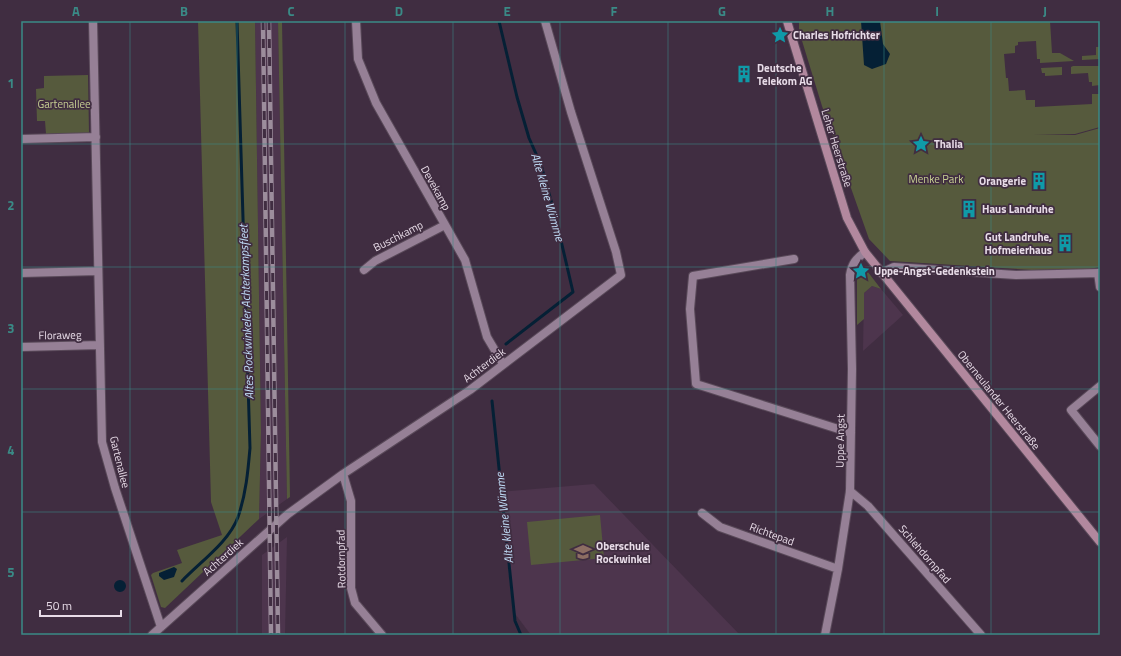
<svg xmlns="http://www.w3.org/2000/svg" width="1121" height="656" viewBox="0 0 1121 656" font-family="'Titillium Web',sans-serif">
  <style>
    .built { fill: #4d354d }
    .green { fill: #565a3d }
    .water { fill: #052035 }
    .lines { fill: none; stroke-linecap: round; stroke-linejoin: round }
    .stream { stroke: #052035; stroke-width: 3 }
    .street-casing { stroke: #594959; stroke-width: 10 }
    .secondary-casing { stroke: #594959; stroke-width: 10 }
    .street { stroke: #968096; stroke-width: 8 }
    .secondary { stroke: #b2889e; stroke-width: 8 }
    .rail-casing { stroke: #9c8d9c; stroke-width: 4.5 }
    .rail { stroke: #402d41; stroke-width: 3; stroke-dasharray: 9; stroke-linecap: butt }
    .grid { fill: none; stroke: #3a8a86; stroke-width: 1; stroke-opacity: 0.55 }
    .labels { text-anchor: middle; dominant-baseline: central; stroke-width: 3.5; stroke-linejoin: round; paint-order: stroke }
    .poi-label { font-size: 11px; font-weight: bold; fill: #e8dce8; stroke: #402d41; text-anchor: start }
    .park-label { font-size: 11px; fill: #c7d092; stroke: #402d41 }
    .street-label { font-size: 11px; fill: #e8dce8; stroke: #402d41 }
    .water-label { font-size: 12px; font-style: italic; fill: #c0ddf8; stroke: #402d41 }
    .neatline { fill: none; stroke: #3a8a86; stroke-width: 1.5 }
    .grid-label { font-size: 13px; text-anchor: middle; font-weight: bold; fill: #3a8a86 }
  </style>
  <rect width="100%" height="100%" fill="#402d41"/>
  <path class="built" d="M255,21H278L287,499L259,519L261,432Z
    M872,286L881,289L903,315L863,351L864,293Z
    M594,484L740,635H531L513,611L499,492Z
    M287,537L285,635H262V555Z"/>
  <path class="green" d="M198,21H255L261,432L259,519L165,608L161,607L151,575L153,573L182,563L177,550L222,535L211,502Z
    M278,21H282L290,497L287,499Z
    M799,21H1050L1052,53H1060L1074,61L1040,63V59H1037L1036,41L1018,42V45L1015,46V53L1004,54L1006,78H1008L1009,91L1025,90L1026,100H1035V107L1092,104V94H1100V127L1075,134L1034,135H1075L1100,128V267L1089,269L1032,270L890,261L869,239L822,106L799,31Z
    M1096,47H1100V59L1082,60V56L1096,55Z
    M1073,66H1100V85L1092,86V82H1089L1088,73L1071,74V67Z
    M1062,67V75L1045,76V73H1042L1041,68Z
    M88,75L89,133L46,134L45,121H37L36,89L44,88V76Z
    M860,266L864,267L881,289L872,286L864,293V319L857,325V267Z
    M600,515L604,558L531,565L527,522Z"/>
  <path class="water" d="M861,21H880L883,44L890,54L886,64L872,69L864,65Z
    M174,567L177,569L174,577L164,580L159,576V573Z
    M114 586a6 6 0 1 1 12 0a6 6 0 1 1-12 0Z"/>
  <g class="lines">
    <path class="stream" d="M499,21L517,97L529,138L541,165L555,215L573,292L506,344
      M492,401L515,621L521,635
      M182,581C200,562 229,542 238,517C246,494 248,471 250,448L237,21"/>
    <g class="street-casing">
      <path id="street" d="M93,21L102,442L115,488L161,627
        M356,21L358,59L376,103L465,260L487,337L503,364
        M21,139L96,137
        M794,259L693,276L690,309L696,384L851,433
        M364,270L375,261L445,225
        M21,273L98,271
        M881,273L894,267L1016,275L1100,273
        M1098,273L1100,287
        M21,347L100,345
        M1100,386L1071,410L1100,446
        M343,474L351,501V588L355,603L382,635
        M850,491L868,506L981,635
        M702,513L720,527L838,569
        M152,635L288,514L343,474L470,390L621,275L616,252L571,112L545,21
        M825,635L838,569L850,491L852,369L850,275C852,263 856,259 865,252"/>
    </g>
    <g class="secondary-casing">
      <path id="secondary" d="M787,21L847,218L865,252L1100,542"/>
    </g>
    <use href="#street" class="street"/>
    <use href="#secondary" class="secondary"/>
    <g class="rail-casing">
      <path id="rail" d="M263,21L271,635
        M269,21L278,635"/>
    </g>
    <use href="#rail" class="rail"/>
  </g>
  <path class="grid" d="M130,21V635M237,21V635M345,21V635M453,21V635M560,21V635M668,21V635M776,21V635M884,21V635M991,21V635M21,144H1100M21,267H1100M21,389H1100M21,512H1100"/>
  <defs>
    <g id="sight-bare" transform="scale(1.38)"><path d="M0-6L1.8-2.2L6-1.7L2.9 1.2L3.7 5.4L0 3.3L-3.7 5.4L-2.9 1.2L-6-1.7L-1.8-2.2Z" fill="#0f9aa8" stroke="#402d41" stroke-width="2.5" paint-order="stroke"/></g>
    <g id="building-bare" transform="scale(1.38)"><path d="M-4-6H4V6H1V3H-1V6H-4ZM-2.5-4.3h1.7v1.8h-1.7ZM.8-4.3h1.7v1.8H.8ZM-2.5-1h1.7V.8h-1.7ZM.8-1h1.7V.8H.8Z" fill="#0f9aa8" stroke="#402d41" stroke-width="2.5" paint-order="stroke"/></g>
    <g id="school-bare" transform="scale(1.38)"><path d="M0-5L7-2L0 1L-7-2ZM-4 1L0 2.5L4 1V4Q0 6-4 4Z" fill="#8d6e63" stroke="#402d41" stroke-width="2.5" paint-order="stroke"/></g>
  </defs>
  <g fill-rule="evenodd">
    <use href="#sight-bare" x="780" y="35"/>
    <use href="#building-bare" x="744" y="74"/>
    <use href="#sight-bare" x="921" y="144"/>
    <use href="#building-bare" x="1039" y="181"/>
    <use href="#building-bare" x="969" y="209"/>
    <use href="#building-bare" x="1065" y="243"/>
    <use href="#sight-bare" x="861" y="271"/>
    <use href="#school-bare" x="583" y="552"/>
  </g>
  <g class="labels">
    <g class="poi-label">
      <text x="793" y="35">Charles Hofrichter</text>
      <text x="757" y="68">Deutsche<tspan x="757" dy="13">Telekom AG</tspan></text>
      <text x="934" y="144">Thalia</text>
      <text x="1026" y="181" text-anchor="end">Orangerie</text>
      <text x="982" y="209">Haus Landruhe</text>
      <text x="1052" y="237" text-anchor="end">Gut Landruhe,<tspan x="1052" dy="13">Hofmeierhaus</tspan></text>
      <text x="874" y="271">Uppe-Angst-Gedenkstein</text>
      <text x="596" y="546">Oberschule<tspan x="596" dy="13">Rockwinkel</tspan></text>
    </g>
    <g class="park-label">
      <text x="64" y="104">Gartenallee</text>
      <text x="936" y="179">Menke Park</text>
    </g>
    <g class="street-label">
      <text transform="translate(837 148) rotate(73)">Leher Heerstraße</text>
      <text transform="translate(436 188) rotate(61)">Devekamp</text>
      <text transform="translate(398 236) rotate(-27)">Buschkamp</text>
      <text transform="translate(60 335) rotate(-1)">Floraweg</text>
      <text transform="translate(484 365) rotate(-37)">Achterdiek</text>
      <text transform="translate(999 400) rotate(51)">Oberneulander Heerstraße</text>
      <text transform="translate(840 441) rotate(-89)">Uppe Angst</text>
      <text transform="translate(120 462) rotate(76)">Gartenallee</text>
      <text transform="translate(772 534) rotate(20)">Richtepad</text>
      <text transform="translate(925 554) rotate(49)">Schlehdornpfad</text>
      <text transform="translate(223 557) rotate(-42)">Achterdiek</text>
      <text transform="translate(341 559) rotate(-91)">Rotdornpfad</text>
    </g>
    <g class="water-label">
      <text transform="translate(548 197) rotate(74)">Alte kleine Wümme</text>
      <text transform="translate(246 312) rotate(-92)">Altes Rockwinkeler Achterkampsfleet</text>
      <text transform="translate(504 518) rotate(-96)">Alte kleine Wümme</text>
    </g>
  </g>
  <rect width="1121" height="656" fill="none" stroke="#402d41" stroke-width="44"/>
  <path d="M40 610v6h81v-6" fill="none" stroke="#e8dce8" stroke-width="2"/>
  <text x="46" y="610" font-size="12" fill="#e8dce8" stroke="#402d41" stroke-width="3" paint-order="stroke">50 m</text>
  <rect x="22" y="22" width="1077" height="612" class="neatline"/>
  <g class="grid-label">
    <text x="76" y="16">A</text>
    <text x="184" y="16">B</text>
    <text x="291" y="16">C</text>
    <text x="399" y="16">D</text>
    <text x="507" y="16">E</text>
    <text x="614" y="16">F</text>
    <text x="722" y="16">G</text>
    <text x="830" y="16">H</text>
    <text x="937" y="16">I</text>
    <text x="1045" y="16">J</text>
    <text x="11" y="88">1</text>
    <text x="11" y="210">2</text>
    <text x="11" y="333">3</text>
    <text x="11" y="455">4</text>
    <text x="11" y="577">5</text>
  </g>
</svg>
